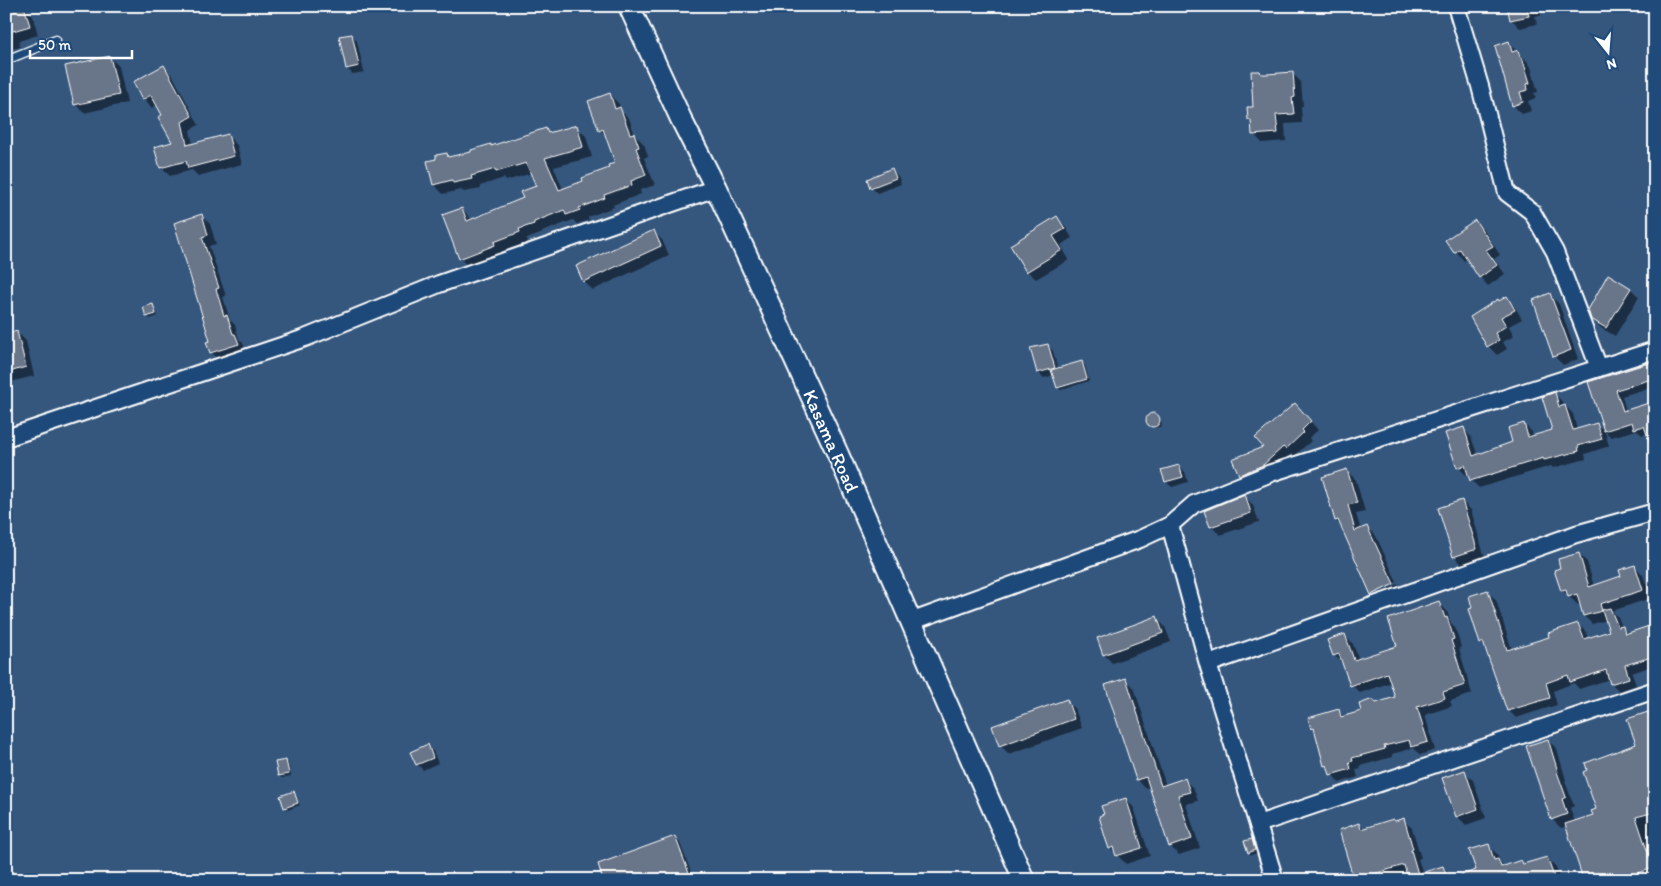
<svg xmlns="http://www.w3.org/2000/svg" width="1661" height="886" viewBox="0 0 1661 886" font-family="Itim,sans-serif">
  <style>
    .shadow { fill: #0007 }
    .building { fill: #697488; stroke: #fff }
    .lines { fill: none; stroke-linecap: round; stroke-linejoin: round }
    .service-casing { stroke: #fff; stroke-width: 11 }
    .minor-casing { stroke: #fff; stroke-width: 20 }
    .tertiary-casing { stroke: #fff; stroke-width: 24 }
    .service { stroke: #1f4a7a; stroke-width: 8 }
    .minor { stroke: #1f4a7a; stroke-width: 16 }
    .tertiary { stroke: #1f4a7a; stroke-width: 20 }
    .labels { text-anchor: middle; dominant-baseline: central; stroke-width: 4; stroke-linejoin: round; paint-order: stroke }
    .street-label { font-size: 19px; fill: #fff; stroke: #1f4a7a }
  </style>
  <rect width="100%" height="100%" fill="#35577e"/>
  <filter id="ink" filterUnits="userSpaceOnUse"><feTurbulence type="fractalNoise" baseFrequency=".02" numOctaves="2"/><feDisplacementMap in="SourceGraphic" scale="10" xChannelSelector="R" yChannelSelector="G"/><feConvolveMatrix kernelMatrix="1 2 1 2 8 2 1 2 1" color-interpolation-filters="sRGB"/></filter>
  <g filter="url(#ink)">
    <path class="shadow" d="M1508,6H1539L1541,16H1535L1537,24L1520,28L1511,19Z
      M24,7L33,16L38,35L19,41L20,47L6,51V13Z
      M352,35L357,41L364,72L353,74L347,69Z
      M1509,43L1527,61L1531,67L1538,92L1534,93L1536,98L1528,101L1531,111L1522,114L1513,105Z
      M110,58L119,66L127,103L84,113L75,104Z
      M164,67L173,76L199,125L190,130L193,145L228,136L237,145L242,164L198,176L192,170L170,176L161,167L174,143L164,116L158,104L152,108L143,99Z
      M1260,72L1263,75L1292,73L1301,82L1303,106H1301L1302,123L1285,124L1286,141L1262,143L1254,134L1253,123L1249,120L1254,108Z
      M609,94L619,104L621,111L629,118L635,135L644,144L648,156L644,158L655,185L640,190L641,194L613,205L614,207L588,217L589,220L577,224L573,220L542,232L543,233L527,239L528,242L503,251L504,254L469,268L460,258L462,209L472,220L524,199L538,187L532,173L506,181L504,178L480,186L481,189L464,192L461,190L443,194L434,184L438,160L447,154L451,158L473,152L490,145L492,147L546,129L550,134L576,127L586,136L592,157L554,167L563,190L611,169L616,164L606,136L600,130Z
      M892,170L898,176L901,184L877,193L872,188L868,179Z
      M202,216L210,224L216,244L209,246L226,296L223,297L230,320L235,325L239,339L243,343L246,352L219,361L211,352L212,342L175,224Z
      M1057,218L1065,226L1072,238L1061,245L1069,260L1036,279L1027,271Z
      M1475,221L1484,230L1500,255L1494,259L1505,274L1488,286L1480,277L1467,259L1464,261L1447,240Z
      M653,231L662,240L669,255L593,290L584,282L577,267Z
      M1609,276L1631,289L1639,297L1615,336L1601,328L1592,318Z
      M1550,295L1559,304L1578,359L1563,365L1554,356Z
      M1507,298L1515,307L1522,319L1509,326L1514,336L1503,342L1507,349L1497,355L1488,346L1499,302Z
      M153,305L158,316L150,319L148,316Z
      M17,332L26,341L34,376L7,383L6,335Z
      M1048,345L1053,351L1058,369L1082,363L1085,365L1089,381L1061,390L1058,388L1054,375L1044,378L1038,372Z
      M1655,362V386L1622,396L1626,411L1655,402V454L1648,433L1642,435L1637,430L1611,437L1605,431L1589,383Z
      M1555,394L1573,414L1577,430L1597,424L1605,432L1609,446L1585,454L1586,459L1553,468L1551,466L1479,488L1471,480L1469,474L1466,475L1458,467L1464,429L1471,437L1478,456L1514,443L1524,424L1532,432L1533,437L1553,431Z
      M1303,413L1318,430L1309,438L1311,441L1294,456L1292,454L1271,473L1248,483L1240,475L1265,448Z
      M1155,415L1161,420L1162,425L1160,427L1154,428L1149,422L1150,416Z
      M1179,466L1185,472L1188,482L1172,487L1166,482Z
      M1347,471L1356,480L1365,512L1356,514L1361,530L1367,527L1376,536L1397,582L1374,592V595L1398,584L1402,593L1381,603L1373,594L1342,527L1336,521Z
      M1244,496L1253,505L1259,522L1220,535L1211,526Z
      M1462,501L1471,510L1485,558L1463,565L1454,556Z
      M1578,554L1587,562L1594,586L1623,577L1635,566L1643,575L1651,598L1612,611L1618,617L1622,627L1629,634L1643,640L1652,666L1632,673L1636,685L1619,691L1611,683L1610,679L1579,689L1574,683L1553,691L1557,705L1516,718L1508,710L1487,648L1481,643L1488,592L1496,600L1512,650L1551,638L1578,624L1586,632L1588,639L1610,632L1607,620L1592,624L1584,616L1581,604L1578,605L1562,590V569Z
      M1655,583V601L1649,585Z
      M1439,603L1447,611L1451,623L1455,627L1461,647L1459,648L1472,694L1450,701L1452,706L1425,715L1435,750L1420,755L1414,748L1392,754V757L1360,766L1361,769L1356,770L1358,777L1339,783L1325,765L1316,732L1312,728L1338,711L1345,717L1397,698L1392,682L1360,693L1352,685L1344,663H1342L1334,655L1345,636L1353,644L1359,660L1399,647Z
      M1157,618L1165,627L1171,642L1112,663L1104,654Z
      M1125,679L1134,688L1166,786L1185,780L1194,789L1198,801L1186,804L1200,848L1179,855L1170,846L1150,787L1145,788L1137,779Z
      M1066,701L1075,709L1082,728L1009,754L1000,745Z
      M1647,713L1655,720V877L1647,880H1585L1567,826L1561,828L1552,819L1548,740L1557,749L1566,780L1565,781L1574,806L1570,808L1575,822L1594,816L1637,745Z
      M428,746L433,751L438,763L423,770L417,764Z
      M286,761L288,763L291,776L282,778L279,776Z
      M1464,772L1473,780L1486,818L1466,825L1457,816Z
      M294,792L300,805L288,810L285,807Z
      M1126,799L1134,808L1150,856L1126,864L1110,848Z
      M1403,820L1412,828L1421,858L1418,859L1423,873L1443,867L1452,876L1453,880H1403L1402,877L1392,880H1355L1340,830L1359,825L1364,829Z
      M675,837L680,843L694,880H605Z
      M1251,840L1257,853L1251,855L1249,852Z
      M1488,845L1497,854L1500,862L1505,867L1521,861L1525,865L1547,858L1556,867L1560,880H1472Z"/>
    <path class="building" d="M24,6L30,26L6,33V11Z
      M1507,6H1527L1529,16L1510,20Z
      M352,34L359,66L346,69L339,36Z
      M1509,41L1512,52L1518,50L1520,57H1522L1530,83L1527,84L1528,90L1520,92L1523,102L1512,106L1495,46Z
      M110,56L119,95L74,105L65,66Z
      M164,65L192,116L182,122L187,145L228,134L234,156L188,168L186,161L160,168L154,147L172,142L158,117L162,115L151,95L142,100L133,82Z
      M1251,71H1260L1261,74H1267L1293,72L1295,97L1292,98L1294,114L1276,115L1278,133L1252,135L1251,120H1248L1247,107H1253Z
      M610,93L615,109L620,107L630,134L634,133L639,147L636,148L646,175L631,181L632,185L604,195L605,198L579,208L580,210L566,215L564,210L534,222V224L519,229L520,232L494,242L495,245L459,259L442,215L462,208L467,221L523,198L520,192L536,186L526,163L496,172L495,169L471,176L472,179L453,183L452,180L433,185L427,161L436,159V155L447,153L448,157L471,152V150L491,144V146L546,128L548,133L577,125L583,147L545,158L559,190L583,181L582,178L609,168L608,165L615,163L603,129L599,131L588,101Z
      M892,168L896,178L870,188L867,179Z
      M202,214L208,235L202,237L219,288L216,289L224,316L227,315L233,334H235L239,344L210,353L206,342L210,341L174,223Z
      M1057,216L1065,229L1053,236L1062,250L1026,272L1010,245Z
      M1475,220L1493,246L1486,250L1497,265L1479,278L1460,249L1454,253L1445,240Z
      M654,230L661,246L583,282L576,266Z
      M1608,274L1631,288L1606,328L1591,319L1588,310Z
      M1550,293L1571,350L1553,357L1533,300Z
      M1507,296L1515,310L1501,317L1506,326L1495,333L1499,340L1487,347L1470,317L1498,299L1499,301Z
      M153,304L156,314L146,317L143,307Z
      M17,331L26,367L6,373V334Z
      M1048,344L1055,368L1037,373L1030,348Z
      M1082,361L1087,379L1057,388L1051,370Z
      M1655,361V378L1616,390L1623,411L1652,402L1655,412V451L1653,452L1644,426L1634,429L1632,422L1604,431L1588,382Z
      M1555,392L1559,407L1565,405L1573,430L1597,423L1602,439L1578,446L1579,451L1544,460L1543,458L1470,481L1465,465L1457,468L1445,433L1464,427L1473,456L1512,442L1508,428L1524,423L1528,437L1552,430L1542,397Z
      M1295,403L1311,421L1302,430L1304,432L1286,449L1283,447L1263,465L1239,475L1232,459L1263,447L1255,438Z
      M1146 420a7 7 0 1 1 14 0a7 7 0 1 1-14 0Z
      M1179,465L1183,477L1165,482L1161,470Z
      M1347,469L1357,503L1348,505L1355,531L1367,526L1394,584L1371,595L1338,520L1335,521L1322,477Z
      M1245,494L1251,513L1210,527L1204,511Z
      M1462,500L1477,549L1453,557L1438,508Z
      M1579,553L1589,587L1621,576L1619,570L1635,565L1643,590L1600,604L1602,611L1583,616L1577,594L1568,597L1566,590L1561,591L1554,570L1560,568L1558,559Z
      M1488,590L1507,650L1549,637L1548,633L1578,623L1584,639L1609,631L1602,610L1610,608L1618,627L1623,626L1625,634L1655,624V656L1625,665L1629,678L1610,684L1606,670L1570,682L1568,675L1546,683L1550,698L1507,711L1483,642L1480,644L1469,609L1472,608L1469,596Z
      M1439,601L1445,618L1447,617L1454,639L1451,640L1465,685L1443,692L1445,698L1417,707L1428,742L1411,747L1409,740L1384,746L1385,749L1352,758L1353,761L1349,762L1351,769L1330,775L1327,765L1324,766L1314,728L1311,729L1308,718L1339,709L1341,717L1361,711L1359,704L1373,699L1376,703L1395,697L1387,673L1350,686L1339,654L1333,656L1327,640L1345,634L1354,660L1397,646L1388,619Z
      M1157,616L1163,633L1103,655L1097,638Z
      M1126,678L1161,786L1185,778L1190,792L1178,795L1192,839L1169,847L1146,777L1136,780L1105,685Z
      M1067,699L1074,719L999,746L992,726Z
      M1648,712L1655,732V812L1636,817L1653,868L1619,880H1587L1586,875L1582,876L1565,824L1593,815L1591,811L1596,809L1583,772L1587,770L1585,763L1636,744L1627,719Z
      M1548,739L1558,772H1557L1566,797L1562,799L1567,814L1551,820L1526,746Z
      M428,744L433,758L416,765L410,752Z
      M286,760L289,774L278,776L275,762Z
      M1465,770L1478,809L1456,817L1442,778Z
      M294,791L298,803L284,808L280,796Z
      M1126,798L1142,848L1116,856L1113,847L1109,849L1105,837L1099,816L1104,814L1101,806Z
      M1404,818L1413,849L1411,850L1418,874L1443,866L1448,880H1408L1404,865L1354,880L1339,830L1359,823L1361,829L1393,819L1395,821Z
      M675,836L690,876L680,880H603L598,864Z
      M1252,839L1255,850L1248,853L1244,841Z
      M1489,844L1494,860L1498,859L1501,867L1521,860L1523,864L1547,857L1555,880H1454L1453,878L1476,870L1469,850Z"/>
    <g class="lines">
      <g class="service-casing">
        <path id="service" d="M6,60L56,40"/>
      </g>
      <g class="minor-casing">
        <path id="minor" d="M1456,6L1480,86L1507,193L1532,212L1555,252L1599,368
          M6,438L305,338L439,284L716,188
          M1170,525L1208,664L1275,880
          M910,622L1140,539L1170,525L1194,504L1271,473L1655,350
          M1208,664L1576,534L1655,512
          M1258,824L1655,690"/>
      </g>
      <g class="tertiary-casing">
        <path id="tertiary" d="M629,6L681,119L716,188L837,452L1024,880"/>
      </g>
      <use href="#service" class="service"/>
      <use href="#minor" class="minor"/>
      <use href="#tertiary" class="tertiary"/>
    </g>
  </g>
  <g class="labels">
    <g class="street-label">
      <text transform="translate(831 441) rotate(66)">Kasama Road</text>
    </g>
  </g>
  <rect width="1661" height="886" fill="none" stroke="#1f4a7a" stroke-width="25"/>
  <rect x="12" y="12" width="1636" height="861" fill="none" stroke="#fff" stroke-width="2" filter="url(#ink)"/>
  <g transform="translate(1608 52) rotate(163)" stroke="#1f4a7a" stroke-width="4" paint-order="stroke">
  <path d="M0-4L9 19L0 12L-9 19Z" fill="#ffffff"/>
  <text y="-8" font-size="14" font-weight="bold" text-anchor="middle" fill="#ffffff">N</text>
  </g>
  <path d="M30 50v8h102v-8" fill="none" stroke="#ffffff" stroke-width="2.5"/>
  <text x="38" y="50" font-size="15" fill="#ffffff" stroke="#1f4a7a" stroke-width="4" paint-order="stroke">50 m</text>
</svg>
